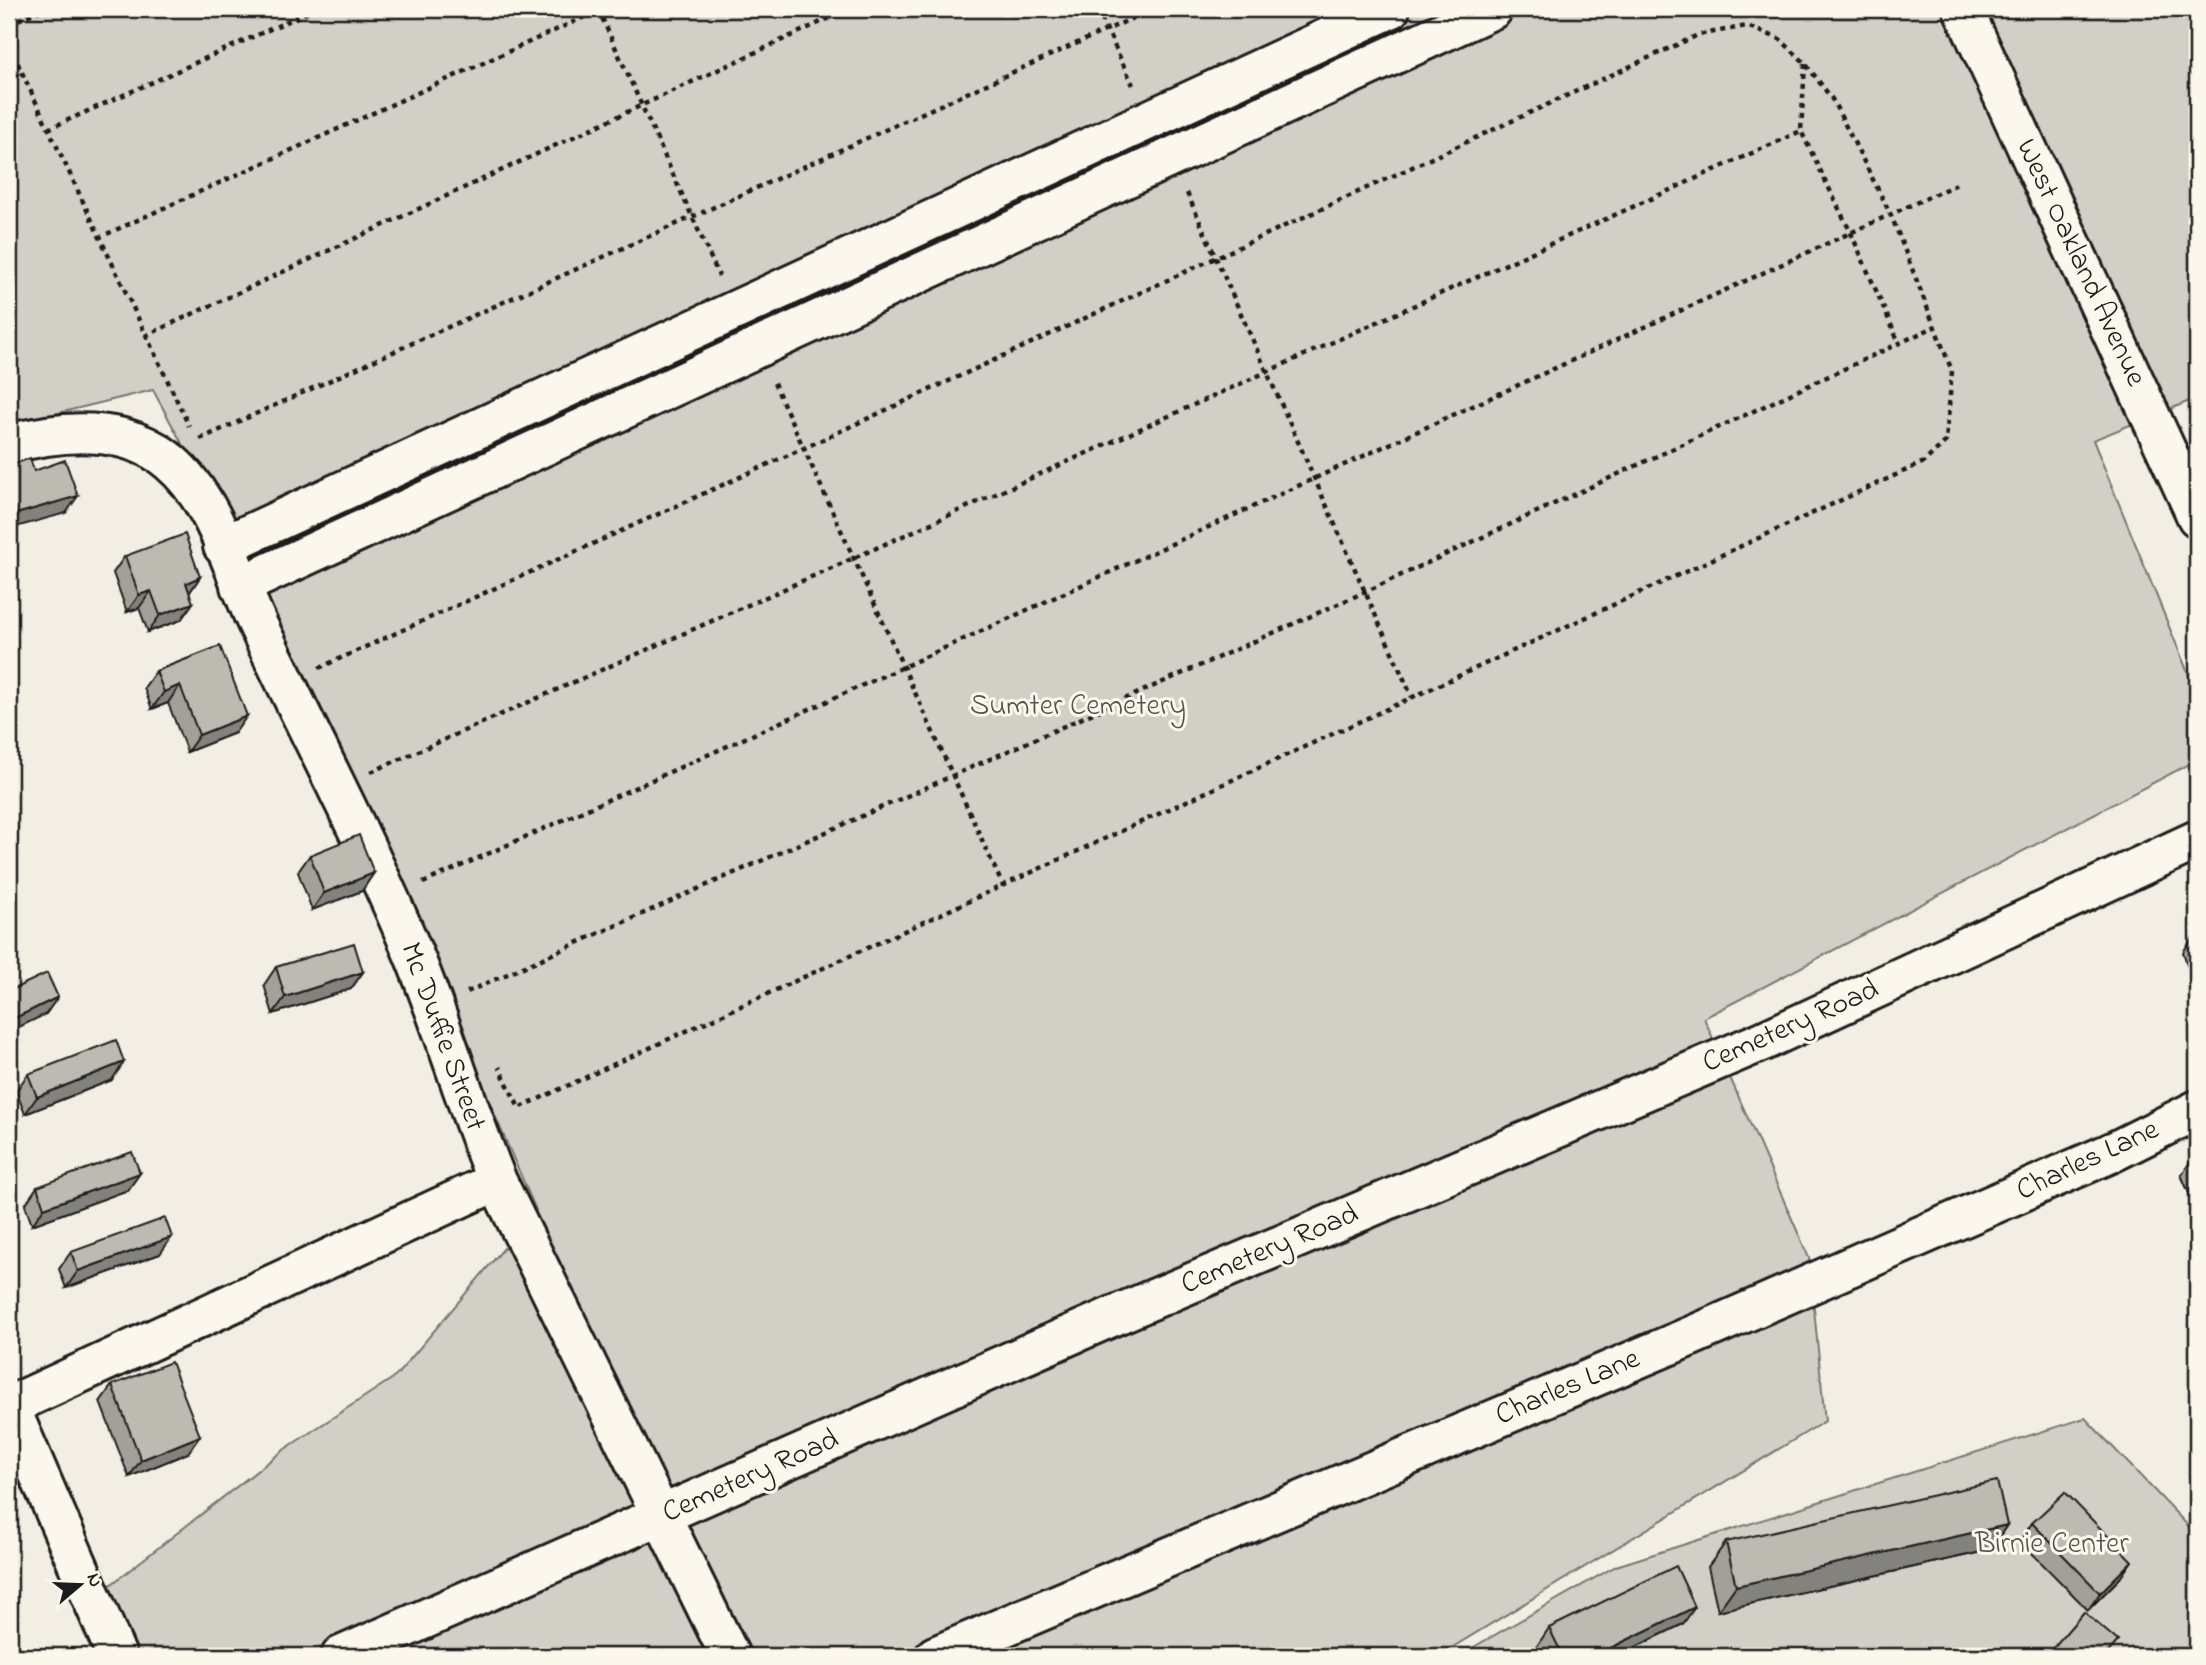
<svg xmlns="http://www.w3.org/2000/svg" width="2206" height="1665" viewBox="0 0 2206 1665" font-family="'Indie Flower',sans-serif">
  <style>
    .green { fill: #d2cfc6; stroke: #777671; stroke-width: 2 }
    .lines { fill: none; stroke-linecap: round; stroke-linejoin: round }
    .minor-casing { stroke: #1c1c1c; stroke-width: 44 }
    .path { stroke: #1c1c1c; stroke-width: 4.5; stroke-dasharray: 5 5; stroke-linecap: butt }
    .minor { stroke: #fbf7ec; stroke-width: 38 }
    .wall { fill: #a3a098; stroke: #1c1c1c; stroke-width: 2 }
    .shaded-wall { fill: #84827c; stroke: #1c1c1c; stroke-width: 2 }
    .building { fill: #bdbab1; stroke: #1c1c1c; stroke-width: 2 }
    .labels { text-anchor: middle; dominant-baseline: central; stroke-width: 6; stroke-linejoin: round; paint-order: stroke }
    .street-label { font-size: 30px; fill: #1c1c1c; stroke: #fbf7ec }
    .park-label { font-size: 30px; fill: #53524f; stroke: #fbf7ec }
  </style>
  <rect width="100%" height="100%" fill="#f2eee4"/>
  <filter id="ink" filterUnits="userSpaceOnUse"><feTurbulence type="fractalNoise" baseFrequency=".0143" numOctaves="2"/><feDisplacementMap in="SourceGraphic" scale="14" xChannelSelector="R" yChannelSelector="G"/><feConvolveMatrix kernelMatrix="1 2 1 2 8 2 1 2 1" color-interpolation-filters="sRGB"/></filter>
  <g filter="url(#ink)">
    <path class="green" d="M9,9H2197V398L2093,440L2197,695V760L1704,1018L1809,1258L1825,1421L1438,1656H134L104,1590L285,1449L396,1376L536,1210L287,637L153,390L9,425Z
      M2085,1418L2197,1535V1656H1458L1616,1566Z"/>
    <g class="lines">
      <g class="minor-casing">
        <path id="minor" d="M1963,9L2197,517
          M9,444C60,430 126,424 170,462C216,501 232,570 257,623C308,732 367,842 413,953C444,1028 466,1106 497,1181L730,1656
          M223,546L1390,9
          M240,586L1493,9
          M9,1405L117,1656
          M9,1406L497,1181
          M341,1656L1111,1317L1763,1041L2197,840
          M935,1656L1696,1334L2113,1152L2197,1110"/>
      </g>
      <path class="path" d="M598,9L719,276
        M1097,9L1133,85
        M9,24L43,9
        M9,45L189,426
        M1805,64L1801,131L1851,233L1899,343
        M48,129L315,9
        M1187,193L1412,697
        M98,238L602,9
        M145,336L849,9
        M774,383L1003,886
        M200,439L1153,9
        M319,668L804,448L1698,35L1747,26L1780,39L1805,63L1832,99L1891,215L1952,371L1946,441L1924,462L519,1108L499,1067
        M371,772L854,558L1801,131
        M423,883L903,667L1957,184
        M467,992L1365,592L1934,327"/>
      <use href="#minor" class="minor"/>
    </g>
    <path class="wall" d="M125,556L200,577L189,593L181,620L148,632L139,608L127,612L113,573Z
      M220,646L235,733L187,752L168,703L152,709L144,688L156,671Z
      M310,855L362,891L312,910L298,872Z
      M2195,935H2197V994L2183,952Z
      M276,967L363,972L351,989L273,1014L264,985Z
      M28,1074L112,1080L25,1114L16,1091Z
      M2197,1156V1211L2181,1175L2193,1158Z
      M140,1173L128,1190L32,1225L25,1205L37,1187Z
      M71,1252L160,1254L66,1288L59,1269Z
      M112,1385L188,1453L129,1477L100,1402Z
      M2032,1523L2120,1578L2088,1610L2020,1541Z
      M2007,1525L1990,1550L1718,1611L1708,1567L1726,1542Z
      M1683,1624L1617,1656H1542L1537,1646L1549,1628Z"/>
    <path class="shaded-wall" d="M78,496L66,513L9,529V516Z
      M200,577L188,595L186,583Z
      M151,591L139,608L127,612L139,595Z
      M193,603L181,620L148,632L160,615Z
      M180,685L168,703L152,709L164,692Z
      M247,716L235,733L187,752L199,735Z
      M374,873L362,891L312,910L324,893Z
      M363,972L351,989L273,1014L285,997Z
      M58,997L46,1014L9,1032V1021Z
      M124,1062L112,1080L25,1114L37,1097Z
      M140,1173L128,1190L32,1225L44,1208Z
      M172,1237L160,1254L66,1288L78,1271Z
      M200,1436L188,1453L129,1477L141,1460Z
      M2007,1525L1990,1550L1718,1611L1736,1586Z
      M2132,1561L2120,1578L2088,1610L2100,1593Z
      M1695,1607L1683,1624L1617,1656H1594Z"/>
    <path class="building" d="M30,458L34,471L65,460L78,496L9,516V466Z
      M185,534L200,577L186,583L193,603L160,615L151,591L139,595L125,556Z
      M220,646L247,716L199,735L180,685L164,692L156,671Z
      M359,835L374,873L324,893L310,855Z
      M354,943L363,972L285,997L276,967Z
      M47,973L58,997L9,1021V991Z
      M116,1040L124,1062L37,1097L28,1074Z
      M132,1152L140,1173L44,1208L37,1187Z
      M2197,1156V1168L2193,1158Z
      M165,1218L172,1237L78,1271L71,1252Z
      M171,1362L200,1436L141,1460L112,1385Z
      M1997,1481L2007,1525L1736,1586L1726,1542Z
      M2065,1492L2132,1561L2100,1593L2032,1523Z
      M1676,1566L1695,1607L1594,1656H1563L1549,1628Z
      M2084,1612L2118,1641L2105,1656H2046Z"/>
  </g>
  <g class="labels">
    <g class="street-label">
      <text transform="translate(2080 263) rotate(65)">West Oakland Avenue</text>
      <text transform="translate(1791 1027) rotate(-24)">Cemetery Road</text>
      <text transform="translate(442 1037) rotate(70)">Mc Duffie Street</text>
      <text transform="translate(2088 1161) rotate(-25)">Charles Lane</text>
      <text transform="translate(1270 1250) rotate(-23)">Cemetery Road</text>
      <text transform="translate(1568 1388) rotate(-23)">Charles Lane</text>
      <text transform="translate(751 1477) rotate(-24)">Cemetery Road</text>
    </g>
    <g class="park-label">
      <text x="1078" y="707">Sumter Cemetery</text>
      <text x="2052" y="1545">Birnie Center</text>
    </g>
  </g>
  <rect width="2206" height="1665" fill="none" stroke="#fbf7ec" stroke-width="35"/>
  <rect x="18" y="18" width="2171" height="1630" fill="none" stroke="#1c1c1c" stroke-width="2.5" filter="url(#ink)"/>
  <g transform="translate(80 1585) rotate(71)" stroke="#fbf7ec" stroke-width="5" paint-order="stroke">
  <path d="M0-5L12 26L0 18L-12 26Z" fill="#1c1c1c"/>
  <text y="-10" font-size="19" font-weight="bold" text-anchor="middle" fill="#1c1c1c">N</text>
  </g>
</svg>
